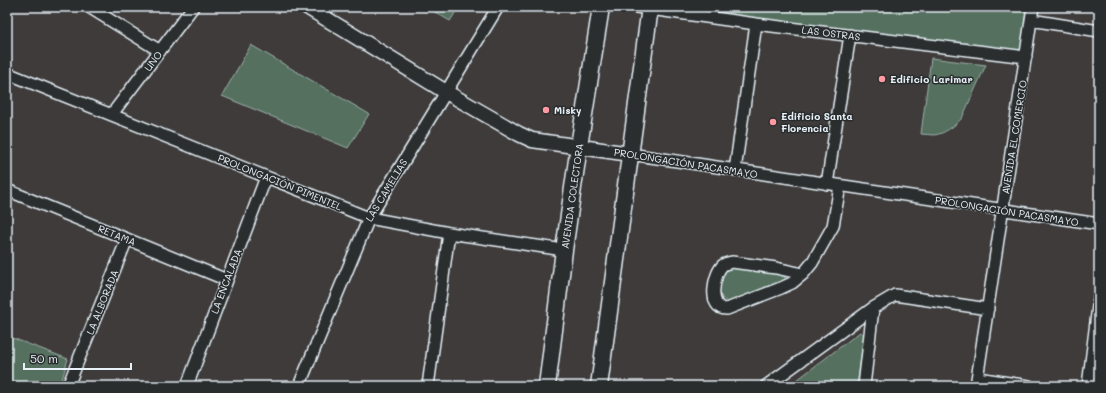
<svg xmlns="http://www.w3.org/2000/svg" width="1106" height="393" viewBox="0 0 1106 393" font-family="Mali,sans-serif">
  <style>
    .green { fill: #55705f; stroke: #9eb0ac }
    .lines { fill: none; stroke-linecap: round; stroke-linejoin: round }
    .minor-casing { stroke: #e8f1f8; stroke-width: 14 }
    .tertiary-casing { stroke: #e8f1f8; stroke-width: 17 }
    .secondary-casing { stroke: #e8f1f8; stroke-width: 19 }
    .minor { stroke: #2a2d2e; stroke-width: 11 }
    .tertiary { stroke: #2a2d2e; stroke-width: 14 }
    .secondary { stroke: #2a2d2e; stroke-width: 16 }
    .poi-dot { fill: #ff9aa2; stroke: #2a2d2e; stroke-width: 1.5 }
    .labels { text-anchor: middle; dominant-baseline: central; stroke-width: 3; stroke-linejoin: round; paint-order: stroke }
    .street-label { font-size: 10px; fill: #e8f1f8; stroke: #2a2d2e }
    .poi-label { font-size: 10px; font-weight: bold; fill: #e8f1f8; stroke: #2a2d2e; text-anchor: start }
  </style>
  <rect width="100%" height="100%" fill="#3e3b3a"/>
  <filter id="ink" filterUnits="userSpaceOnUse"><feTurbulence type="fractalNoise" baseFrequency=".025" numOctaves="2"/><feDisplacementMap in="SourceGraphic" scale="8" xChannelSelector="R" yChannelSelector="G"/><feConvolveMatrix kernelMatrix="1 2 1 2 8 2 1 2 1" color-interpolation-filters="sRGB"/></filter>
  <g filter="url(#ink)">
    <path class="green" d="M426,7H459L450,21Z
      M674,7H1028L1022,52L756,20Z
      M251,45L369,114L348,148L222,96Z
      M931,58L986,65L962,118C955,126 944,134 934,135C930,135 925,134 921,134Z
      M726,266L785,274V282L729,303C712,294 719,279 726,266Z
      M860,332L864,335L857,386H789Z
      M7,336L68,359L60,386H7Z"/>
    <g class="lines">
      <g class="minor-casing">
        <path id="minor" d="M89,7L160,51
          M636,7L756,24L1026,57
          M1031,20L1099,31
          M7,73L369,218L449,233L564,250
          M112,114L193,7
          M630,154L1099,224
          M735,170L756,24
          M827,184L850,35
          M7,190L227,280
          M803,274L776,268L732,262C728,263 726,263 723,265C713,274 707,310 727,309L781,288L792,283L803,274L812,263L833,226L840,186
          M978,378L1029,386
          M68,386L127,239
          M187,386L266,177
          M299,386L369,218L498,7
          M428,386L449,233
          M766,386L873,308L895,295L988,309
          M864,386L873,308
          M976,386L1033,7
          M1088,386L1099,298"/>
      </g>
      <g class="tertiary-casing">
        <path id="tertiary" d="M307,7L446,92L519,134L532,140L630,154"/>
      </g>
      <g class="secondary-casing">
        <path id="secondary" d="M547,386L564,250L579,146L601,7
          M599,386L650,7"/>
      </g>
      <use href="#minor" class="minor"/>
      <use href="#tertiary" class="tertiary"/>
      <use href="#secondary" class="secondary"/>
    </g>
  </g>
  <g class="poi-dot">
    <circle cx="882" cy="79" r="4"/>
    <circle cx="546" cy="110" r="4"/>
    <circle cx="773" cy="122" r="4"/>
  </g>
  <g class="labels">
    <g class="street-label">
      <text transform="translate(831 33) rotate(7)">LAS OSTRAS</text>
      <text transform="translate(153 61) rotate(-53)">UNO</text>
      <text transform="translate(1014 137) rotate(-81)">AVENIDA EL COMERCIO</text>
      <text transform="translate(686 163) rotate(9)">PROLONGACIÓN PACASMAYO</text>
      <text transform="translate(280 182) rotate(22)">PROLONGACIÓN PIMENTEL</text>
      <text transform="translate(386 190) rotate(-59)">LAS CAMELIAS</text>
      <text transform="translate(572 196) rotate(-82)">AVENIDA COLECTORA</text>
      <text transform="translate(1007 211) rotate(9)">PROLONGACIÓN PACASMAYO</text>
      <text transform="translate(117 235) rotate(22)">RETAMA</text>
      <text transform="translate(226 281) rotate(-69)">LA ENCALADA</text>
      <text transform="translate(102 302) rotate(-68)">LA ALBORADA</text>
    </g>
    <g class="poi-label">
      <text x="890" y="79">Edificio Larimar</text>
      <text x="554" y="110">Misky</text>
      <text x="781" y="116">Edificio Santa<tspan x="781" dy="12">Florencia</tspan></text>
    </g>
  </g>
  <rect width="1106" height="393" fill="none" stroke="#2a2d2e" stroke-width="24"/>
  <rect x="12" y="12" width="1082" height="369" fill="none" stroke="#e8f1f8" stroke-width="1.5" filter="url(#ink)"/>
  <path d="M24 363v6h107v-6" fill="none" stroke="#e8f1f8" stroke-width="2"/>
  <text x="30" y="363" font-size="12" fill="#e8f1f8" stroke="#2a2d2e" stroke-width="3" paint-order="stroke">50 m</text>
</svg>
